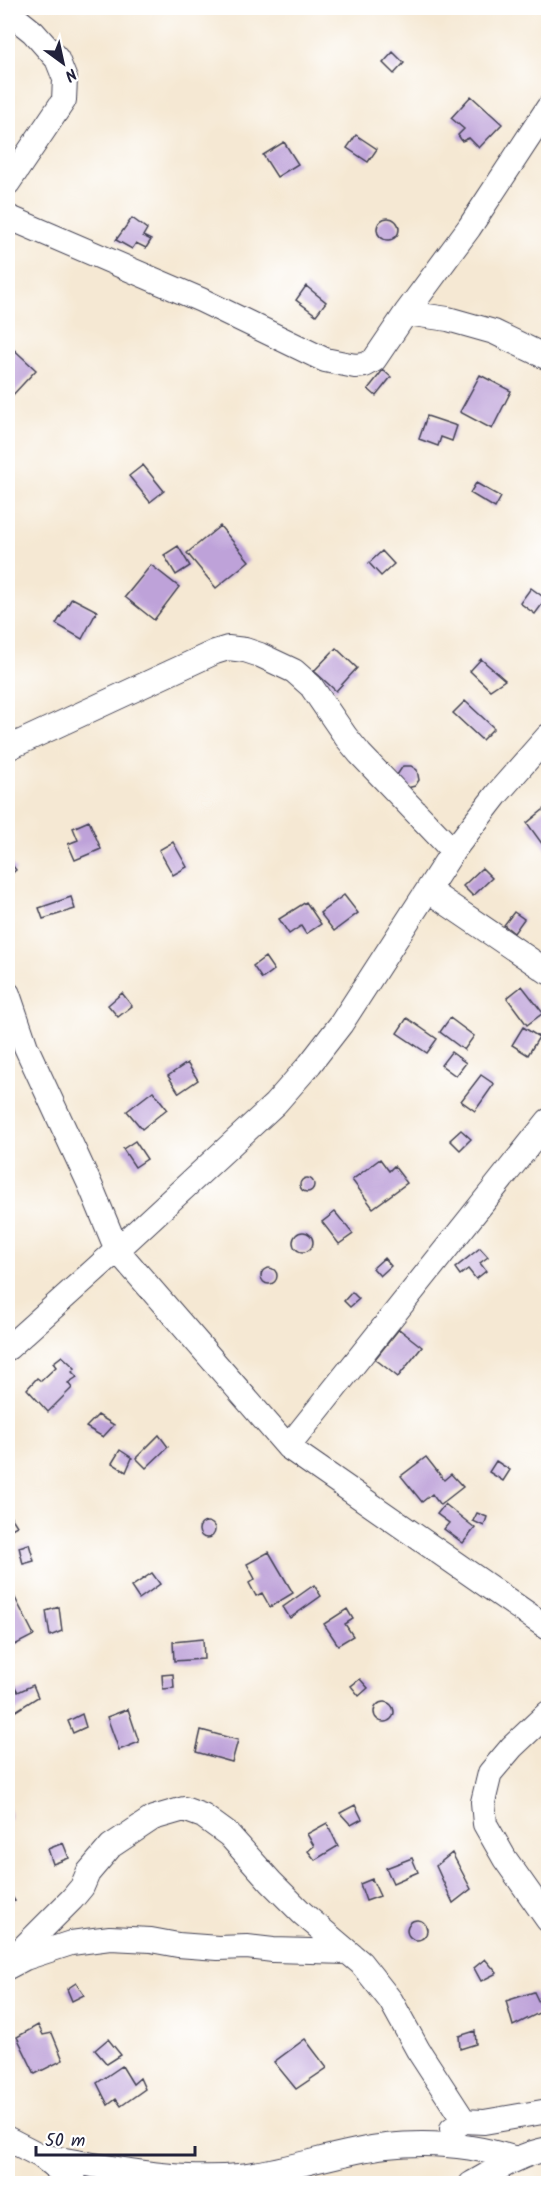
<svg xmlns="http://www.w3.org/2000/svg" width="556" height="2191" viewBox="0 0 556 2191" font-family="Kalam,sans-serif">
  <style>
    .building { fill: #bea2d9 }
    .lines { fill: none; stroke-linecap: round; stroke-linejoin: round }
    .minor-casing { stroke: #424052; stroke-width: 26 }
    .minor { stroke: #fff; stroke-width: 24 }
  </style>
  <rect width="100%" height="100%" fill="#fff"/>
  <filter id="ink" filterUnits="userSpaceOnUse"><feTurbulence type="fractalNoise" baseFrequency=".0167" numOctaves="2"/><feDisplacementMap in="SourceGraphic" scale="12" xChannelSelector="R" yChannelSelector="G"/><feConvolveMatrix kernelMatrix="1 2 1 2 8 2 1 2 1" color-interpolation-filters="sRGB"/></filter>
  <filter id="wash" filterUnits="userSpaceOnUse"><feTurbulence type="fractalNoise" baseFrequency=".008" numOctaves="4" result="noise"/><feDisplacementMap in="SourceGraphic" scale="24" xChannelSelector="R" yChannelSelector="G"/><feGaussianBlur stdDeviation="1.35" result="paint"/><feColorMatrix in="noise" values="0 0 0 0 0 0 0 0 0 0 0 0 0 0 0 0 0 1.4 0 .05"/><feComposite in="paint" operator="in"/></filter>
  <g filter="url(#wash)">
    <rect width="100%" height="100%" fill="#f5e8d3"/>
    <g id="blocks">
      <path class="building" d="M393,52L404,63L394,74L383,63Z
        M471,96L502,124L479,148L469,138L462,141L458,135L464,129L451,118Z
        M356,135L377,149L368,162L347,148Z
        M284,142L298,164L277,177L263,155Z
        M132,218L147,229L143,236L151,240L146,248L136,243L132,249L116,240Z
        M377 229a11 11 0 1 1 22 0a11 11 0 1 1-22 0Z
        M306,286L326,302L316,315L296,300Z
        M8,344L36,370L10,398L8,396Z
        M383,370L391,377L376,396L368,389Z
        M480,375L511,391L492,429L460,412Z
        M427,416L457,426L452,441L441,437L438,446L419,439Z
        M143,465L164,491L150,502L129,476Z
        M476,483L501,497L495,508L470,493Z
        M220,526L249,561L216,588L187,553Z
        M178,546L190,566L176,575L164,555Z
        M382,551L394,564L381,576L369,563Z
        M151,565L179,587L154,620L125,597Z
        M531,588L546,599L535,614L520,603Z
        M72,598L97,611L82,639L56,624Z
        M336,648L357,668L336,691L314,671Z
        M481,659L505,680L490,690L470,671Z
        M465,701L494,728L482,740L453,713Z
        M403,766H411L417,770L419,780L415,786L407,788L397,775Z
        M548,806V852L527,823Z
        M89,821L101,849L75,860L68,844L78,840L73,828Z
        M173,842L187,867L173,875L159,850Z
        M8,860L16,870L8,877Z
        M482,868L492,878L473,896L463,886Z
        M344,895L358,913L334,931L320,913Z
        M71,897L75,909L43,919L39,908Z
        M306,902L321,924L306,934L301,926L289,934L279,919Z
        M514,912L524,919L514,933L504,925Z
        M265,957L274,970L262,979L253,966Z
        M522,986L543,1013L527,1025L507,998Z
        M122,993L132,1006L118,1017L108,1005Z
        M407,1018L437,1039L427,1053L397,1033Z
        M450,1018L474,1036L464,1050L440,1032Z
        M523,1027L539,1037L528,1055L512,1045Z
        M451,1052L466,1063L456,1076L441,1065Z
        M187,1063L198,1080L179,1093L168,1076Z
        M481,1075L494,1084L475,1111L461,1101Z
        M153,1091L167,1109L142,1129L127,1111Z
        M461,1130L471,1139L460,1150L450,1140Z
        M135,1141L147,1159L135,1167L123,1149Z
        M380,1159L389,1171L394,1166L407,1183L373,1208L352,1180Z
        M300 1185a7 7 0 1 1 14 0a7 7 0 1 1-14 0Z
        M335,1212L353,1234L339,1244L322,1222Z
        M293 1242a10 10 0 1 1 20 0a10 10 0 1 1-20 0Z
        M480,1248L488,1257L480,1263L486,1271L476,1279L468,1269L460,1275L455,1268Z
        M384,1258L391,1266L380,1276L373,1268Z
        M261 1276a8 8 0 1 1 16 0a8 8 0 1 1-16 0Z
        M352,1292L359,1299L350,1307L344,1301Z
        M399,1329L422,1347L398,1377L375,1359Z
        M62,1356L75,1368L72,1372L77,1377L68,1383L72,1388L48,1412L27,1389L37,1378L41,1381L56,1367L53,1363Z
        M98,1415L114,1425L103,1437L86,1427Z
        M159,1435L168,1447L146,1468L136,1458Z
        M120,1450L132,1458L126,1472L112,1463Z
        M426,1457L444,1480L451,1474L463,1487L440,1505L432,1494L422,1502L401,1476Z
        M496,1461L510,1470L503,1481L489,1472Z
        M445,1504L475,1528L463,1543L444,1529L449,1523L437,1514Z
        M8,1512L17,1526L8,1531Z
        M477,1513L487,1517L484,1526L473,1521Z
        M199 1530a8 8 0 1 1 16 0a8 8 0 1 1-16 0Z
        M29,1544L34,1561L23,1564L19,1547Z
        M269,1552L293,1593L270,1607L262,1593L256,1596L249,1583L255,1579L247,1564Z
        M152,1573L160,1584L139,1599L131,1587Z
        M314,1585L321,1596L290,1618L283,1607Z
        M11,1590L34,1635L9,1648L8,1644V1592Z
        M59,1607L62,1631L50,1636L46,1611Z
        M347,1609L353,1619L345,1624L353,1636L338,1645L324,1624Z
        M203,1639L204,1659L174,1661L173,1642Z
        M173,1674L174,1688L163,1689L162,1675Z
        M360,1679L368,1688L359,1696L351,1686Z
        M13,1683L18,1692L33,1685L38,1697L8,1716V1686Z
        M374 1712a10 10 0 1 1 20 0a10 10 0 1 1-20 0Z
        M128,1709L139,1742L119,1750L107,1717Z
        M82,1714L86,1727L73,1733L68,1721Z
        M201,1730L238,1740L232,1762L196,1752Z
        M355,1805L362,1819L351,1825L340,1813Z
        M8,1806L11,1814L8,1822Z
        M327,1823L338,1846L315,1860L308,1851L314,1846L307,1834Z
        M63,1843L69,1858L53,1864L48,1849Z
        M452,1853L471,1889L453,1903L436,1866Z
        M412,1858L418,1872L393,1883L386,1868Z
        M372,1879L380,1896L366,1901L360,1884Z
        M8,1890L15,1901L8,1903Z
        M407 1930a10 10 0 1 1 20 0a10 10 0 1 1-20 0Z
        M485,1959L497,1973L481,1981L474,1968Z
        M76,1983L84,1995L72,2001L67,1989Z
        M534,1992L543,2011L513,2026L506,2001Z
        M38,2025L43,2035L52,2033L63,2060L35,2074L17,2037Z
        M475,2031L476,2044L460,2049L459,2036Z
        M108,2039L121,2055L107,2064L95,2050Z
        M305,2039L327,2068L296,2089L274,2062Z
        M122,2066L133,2084L140,2078L145,2089L121,2106L116,2099L108,2105L97,2083Z"/>
    </g>
  </g>
  <g filter="url(#ink)">
    <use href="#blocks" fill-opacity="0" stroke="#424052" stroke-width="1.5"/>
    <g class="lines">
      <g class="minor-casing">
        <path id="minor" d="M8,12L33,32L57,59L65,79L64,100L8,183
          M8,217L201,300L325,360L355,366L365,365L374,360L406,313L469,228L548,108
          M406,313L448,319L494,332L548,358
          M8,748L215,652L228,648L245,650L260,655L294,671L311,686L346,737L360,754L453,851
          M429,891L548,972
          M8,994L26,1047L91,1187L117,1250L288,1447L548,1628
          M8,1348L117,1250L275,1104L310,1064L341,1024L453,851L497,794L548,736
          M288,1447L548,1121
          M548,1713L512,1747L490,1773L483,1802L485,1824L505,1859L548,1920
          M10,1961L72,1899L82,1887L88,1873L111,1846L153,1818L184,1809L203,1816L229,1835L271,1882L302,1913L348,1952
          M8,1967L25,1958L71,1943L110,1938L151,1940L178,1945L218,1948L247,1947L273,1950L348,1952L361,1963L391,2001L418,2050L464,2121
          M452,2129L464,2121L484,2122L548,2111
          M8,2139L41,2156L76,2184
          M41,2156C107,2167 172,2182 239,2176C289,2171 336,2152 386,2146C430,2141 474,2145 516,2159
          M471,2184C496,2170 520,2154 548,2149"/>
      </g>
      <use href="#minor" class="minor"/>
    </g>
  </g>
  <rect width="556" height="2191" fill="none" stroke="#fff" stroke-width="30"/>
  <g transform="translate(63 63) rotate(147)" stroke="#ffffff" stroke-width="4.5" paint-order="stroke">
  <path d="M0-4.5L10 22L0 15L-10 22Z" fill="#22223b"/>
  <text y="-9" font-size="16" font-weight="bold" text-anchor="middle" fill="#22223b">N</text>
  </g>
  <path d="M36 2146v9h159v-9" fill="none" stroke="#22223b" stroke-width="3"/>
  <text x="45" y="2146" font-size="18" fill="#22223b" stroke="#ffffff" stroke-width="4.5" paint-order="stroke">50 m</text>
</svg>
